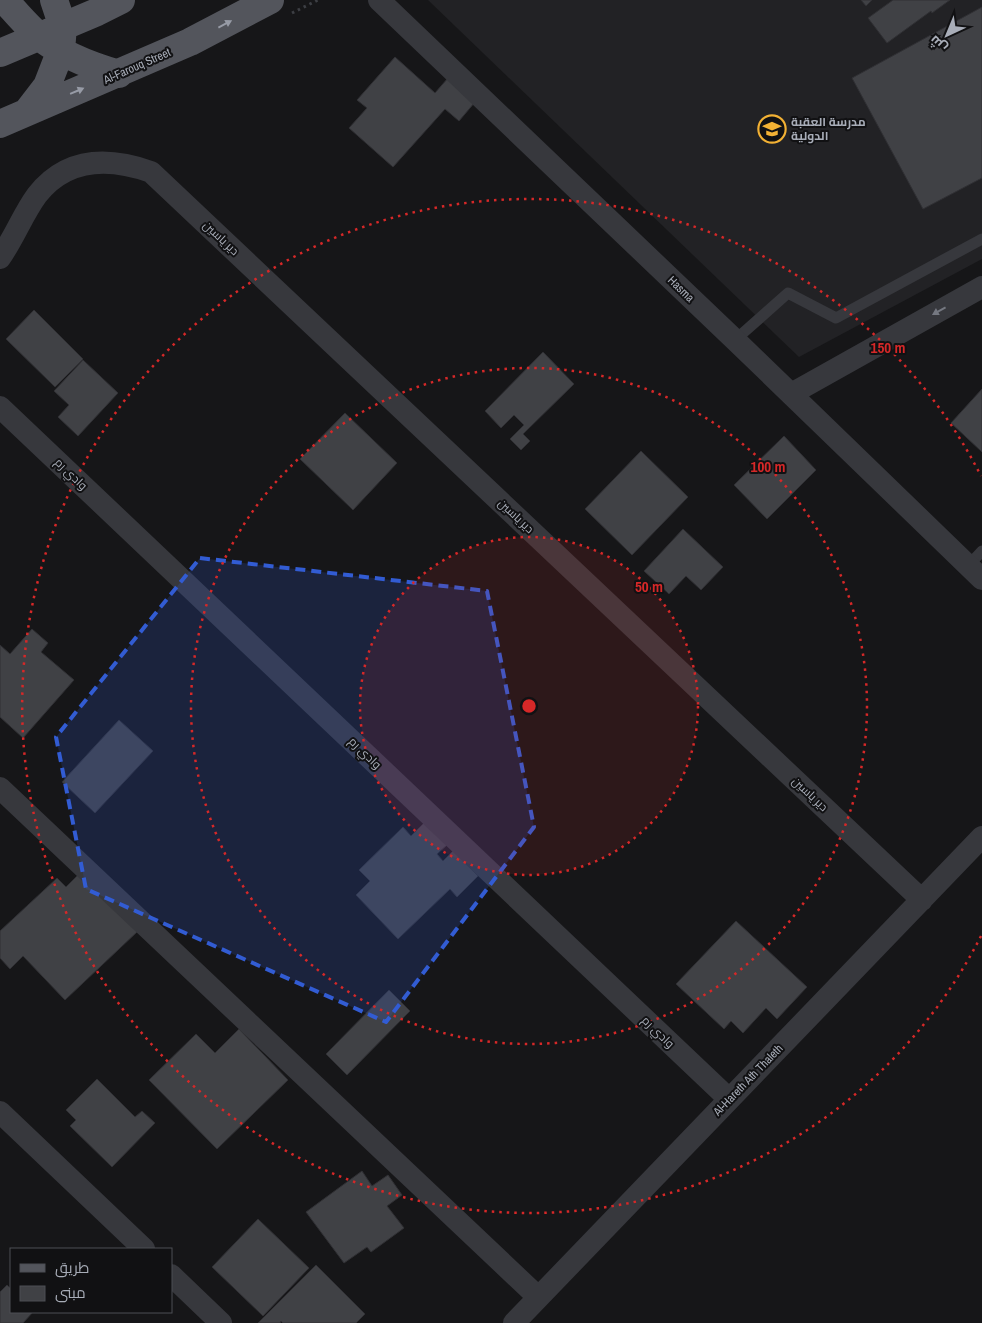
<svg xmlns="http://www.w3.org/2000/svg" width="982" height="1323" viewBox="0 0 982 1323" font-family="'Archivo Narrow',Cairo,sans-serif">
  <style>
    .built { fill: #222225 }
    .building { fill: #404145; stroke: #303034 }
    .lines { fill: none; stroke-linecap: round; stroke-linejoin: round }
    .path { stroke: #3d3f44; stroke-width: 3; stroke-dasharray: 2.5 4; stroke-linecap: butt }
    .lane { stroke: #37383d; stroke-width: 11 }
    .street { stroke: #37383d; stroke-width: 22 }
    .primary { stroke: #53555c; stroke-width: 28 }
    .oneway { fill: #979ba6 }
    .oneway2 { fill: #757881 }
    .marked { fill: #325cd3; fill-opacity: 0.2; stroke: #325cd3; stroke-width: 4; stroke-dasharray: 10 6; stroke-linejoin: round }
    .ring { fill: none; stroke: #d62828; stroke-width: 2.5; stroke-dasharray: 2.5 5 }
    .labels { text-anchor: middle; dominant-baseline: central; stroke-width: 4; stroke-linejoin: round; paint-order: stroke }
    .street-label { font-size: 12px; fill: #a8adb8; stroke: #111113 }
    .poi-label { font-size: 12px; font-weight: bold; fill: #a8adb8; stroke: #111113; text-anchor: start }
    .centre { fill: #d62828; stroke: #111113; stroke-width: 2.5 }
    .ring-label { font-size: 15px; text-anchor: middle; font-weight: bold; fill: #d62828; stroke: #111113; stroke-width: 4; stroke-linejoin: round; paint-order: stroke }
  </style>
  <rect width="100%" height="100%" fill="#161618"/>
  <path class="built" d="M428,0H982V259L799,357Z"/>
  <path class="building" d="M861,0H872L866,6Z
    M893,0H950L932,13L931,11L887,43L868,18Z
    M982,7V178L923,209L852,78Z
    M395,57L435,93L448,78L475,102L459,121L445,109L393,167L349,128L367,108L357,100Z
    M34,310L83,359L55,387L6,339Z
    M543,352L574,384L523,434L530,441L521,450L510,439L524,425L514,415L501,428L485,411Z
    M83,360L118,393L78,436L58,417L69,405L54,391Z
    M982,389V452L951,423Z
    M345,413L397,463L353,510L300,459Z
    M784,436L816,470L767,519L734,485Z
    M641,451L688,497L632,555L585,509Z
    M683,529L723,567L701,590L686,576L669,594L644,571Z
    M32,629L48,643L41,652L74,680L23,738L0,717V645L10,654Z
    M119,720L153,751L95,813L62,782Z
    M425,822L447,845L437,854L443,861L454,850L478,876L457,897L450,889L398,939L356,895L370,881L359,870L403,827L411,836Z
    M80,873L137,932L65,1000L23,956L10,969L0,958V931L57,878L66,887Z
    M736,921L807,987L777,1019L766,1008L743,1033L731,1021L724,1029L676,984Z
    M389,990L410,1011L347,1075L326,1054Z
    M239,1029L288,1080L217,1149L149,1080L196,1034L215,1053Z
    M97,1079L135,1117L142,1111L155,1123L112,1167L70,1126L76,1120L66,1110Z
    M362,1171L372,1186L388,1175L402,1195L387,1206L404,1228L371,1252L367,1247L344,1263L306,1212Z
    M258,1219L309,1268L263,1316L212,1267Z
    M316,1265L365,1314L356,1323H283L281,1321L280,1323H258Z
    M7,1285L11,1289V1312H33L23,1323H0V1292Z"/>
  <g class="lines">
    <path class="path" d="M292,13L318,0"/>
    <path class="lane" d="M735,340L788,293L836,318L982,239
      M968,566L982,551"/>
    <path class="street" d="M379,0L735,340L982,579
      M0,258C14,238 23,214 37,195C67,157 109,157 151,172L922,900
      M791,394L982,287
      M0,407L729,1099
      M0,788L538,1297
      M0,1112L144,1249
      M171,1275L221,1323
      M514,1323L982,837"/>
    <path class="primary" d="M4,0C16,12 26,25 39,36C61,55 91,66 119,74
      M0,53L97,12L121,0
      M27,112L47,86L61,50L63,27L54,0
      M0,124L190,42L270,0"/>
  </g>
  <defs><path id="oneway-solid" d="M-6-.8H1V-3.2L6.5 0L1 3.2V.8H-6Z" transform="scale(1.25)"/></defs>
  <g class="oneway">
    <use href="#oneway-solid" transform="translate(225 24) rotate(-28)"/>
    <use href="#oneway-solid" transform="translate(77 91) rotate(-23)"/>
  </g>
  <use class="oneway2" href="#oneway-solid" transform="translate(939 311) rotate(151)"/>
  <path class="marked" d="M200,558L487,591L534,827L386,1022L86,889L56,737Z"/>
  <circle cx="529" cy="706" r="169" fill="#d62828" fill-opacity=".12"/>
  <g class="ring">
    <circle cx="529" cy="706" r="169"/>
    <circle cx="529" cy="706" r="338"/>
    <path d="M981 936A507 507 0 1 1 981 476"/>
  </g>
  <defs>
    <g id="school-ring" transform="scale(1.4375)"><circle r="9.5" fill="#111113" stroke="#f2b134" stroke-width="1.5"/><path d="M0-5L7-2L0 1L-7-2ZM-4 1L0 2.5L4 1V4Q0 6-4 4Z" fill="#f2b134"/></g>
  </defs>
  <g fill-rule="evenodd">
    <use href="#school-ring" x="772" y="129"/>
  </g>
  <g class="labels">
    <g class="street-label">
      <text transform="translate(137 66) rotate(-24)">Al-Farouq Street</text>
      <text transform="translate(221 238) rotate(43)">دير ياسين</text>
      <text transform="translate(681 289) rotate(44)">Hasma</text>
      <text transform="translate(71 474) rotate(44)">وادي رم</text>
      <text transform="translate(516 516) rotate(43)">دير ياسين</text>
      <text transform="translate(365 753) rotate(44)">وادي رم</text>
      <text transform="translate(810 794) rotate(43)">دير ياسين</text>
      <text transform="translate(658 1032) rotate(44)">وادي رم</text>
      <text transform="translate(748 1080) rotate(-46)">Al-Hareth Ath Thaleth</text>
    </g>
    <g class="poi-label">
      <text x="791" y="122">مدرسة العقبة<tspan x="791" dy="14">الدولية</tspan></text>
    </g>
  </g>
  <circle cx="529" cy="706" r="8" class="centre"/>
  <g class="ring-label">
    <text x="888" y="353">150 m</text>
    <text x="768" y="472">100 m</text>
    <text x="649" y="592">50 m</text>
  </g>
  <rect x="10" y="1248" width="162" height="65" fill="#111113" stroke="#4d4f55"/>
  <rect x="20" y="1264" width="25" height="8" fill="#53555c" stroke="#4d4f55"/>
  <text x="55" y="1273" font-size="15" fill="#a8adb8">طريق</text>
  <rect x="20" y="1286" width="25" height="15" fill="#404145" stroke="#4d4f55"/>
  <text x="55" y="1298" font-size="15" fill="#a8adb8">مبنى</text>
  <g transform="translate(947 35) rotate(224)" stroke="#111113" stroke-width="4" paint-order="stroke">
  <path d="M0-4L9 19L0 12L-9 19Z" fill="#a8adb8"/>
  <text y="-8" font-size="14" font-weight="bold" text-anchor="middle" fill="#a8adb8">ش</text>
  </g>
</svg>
